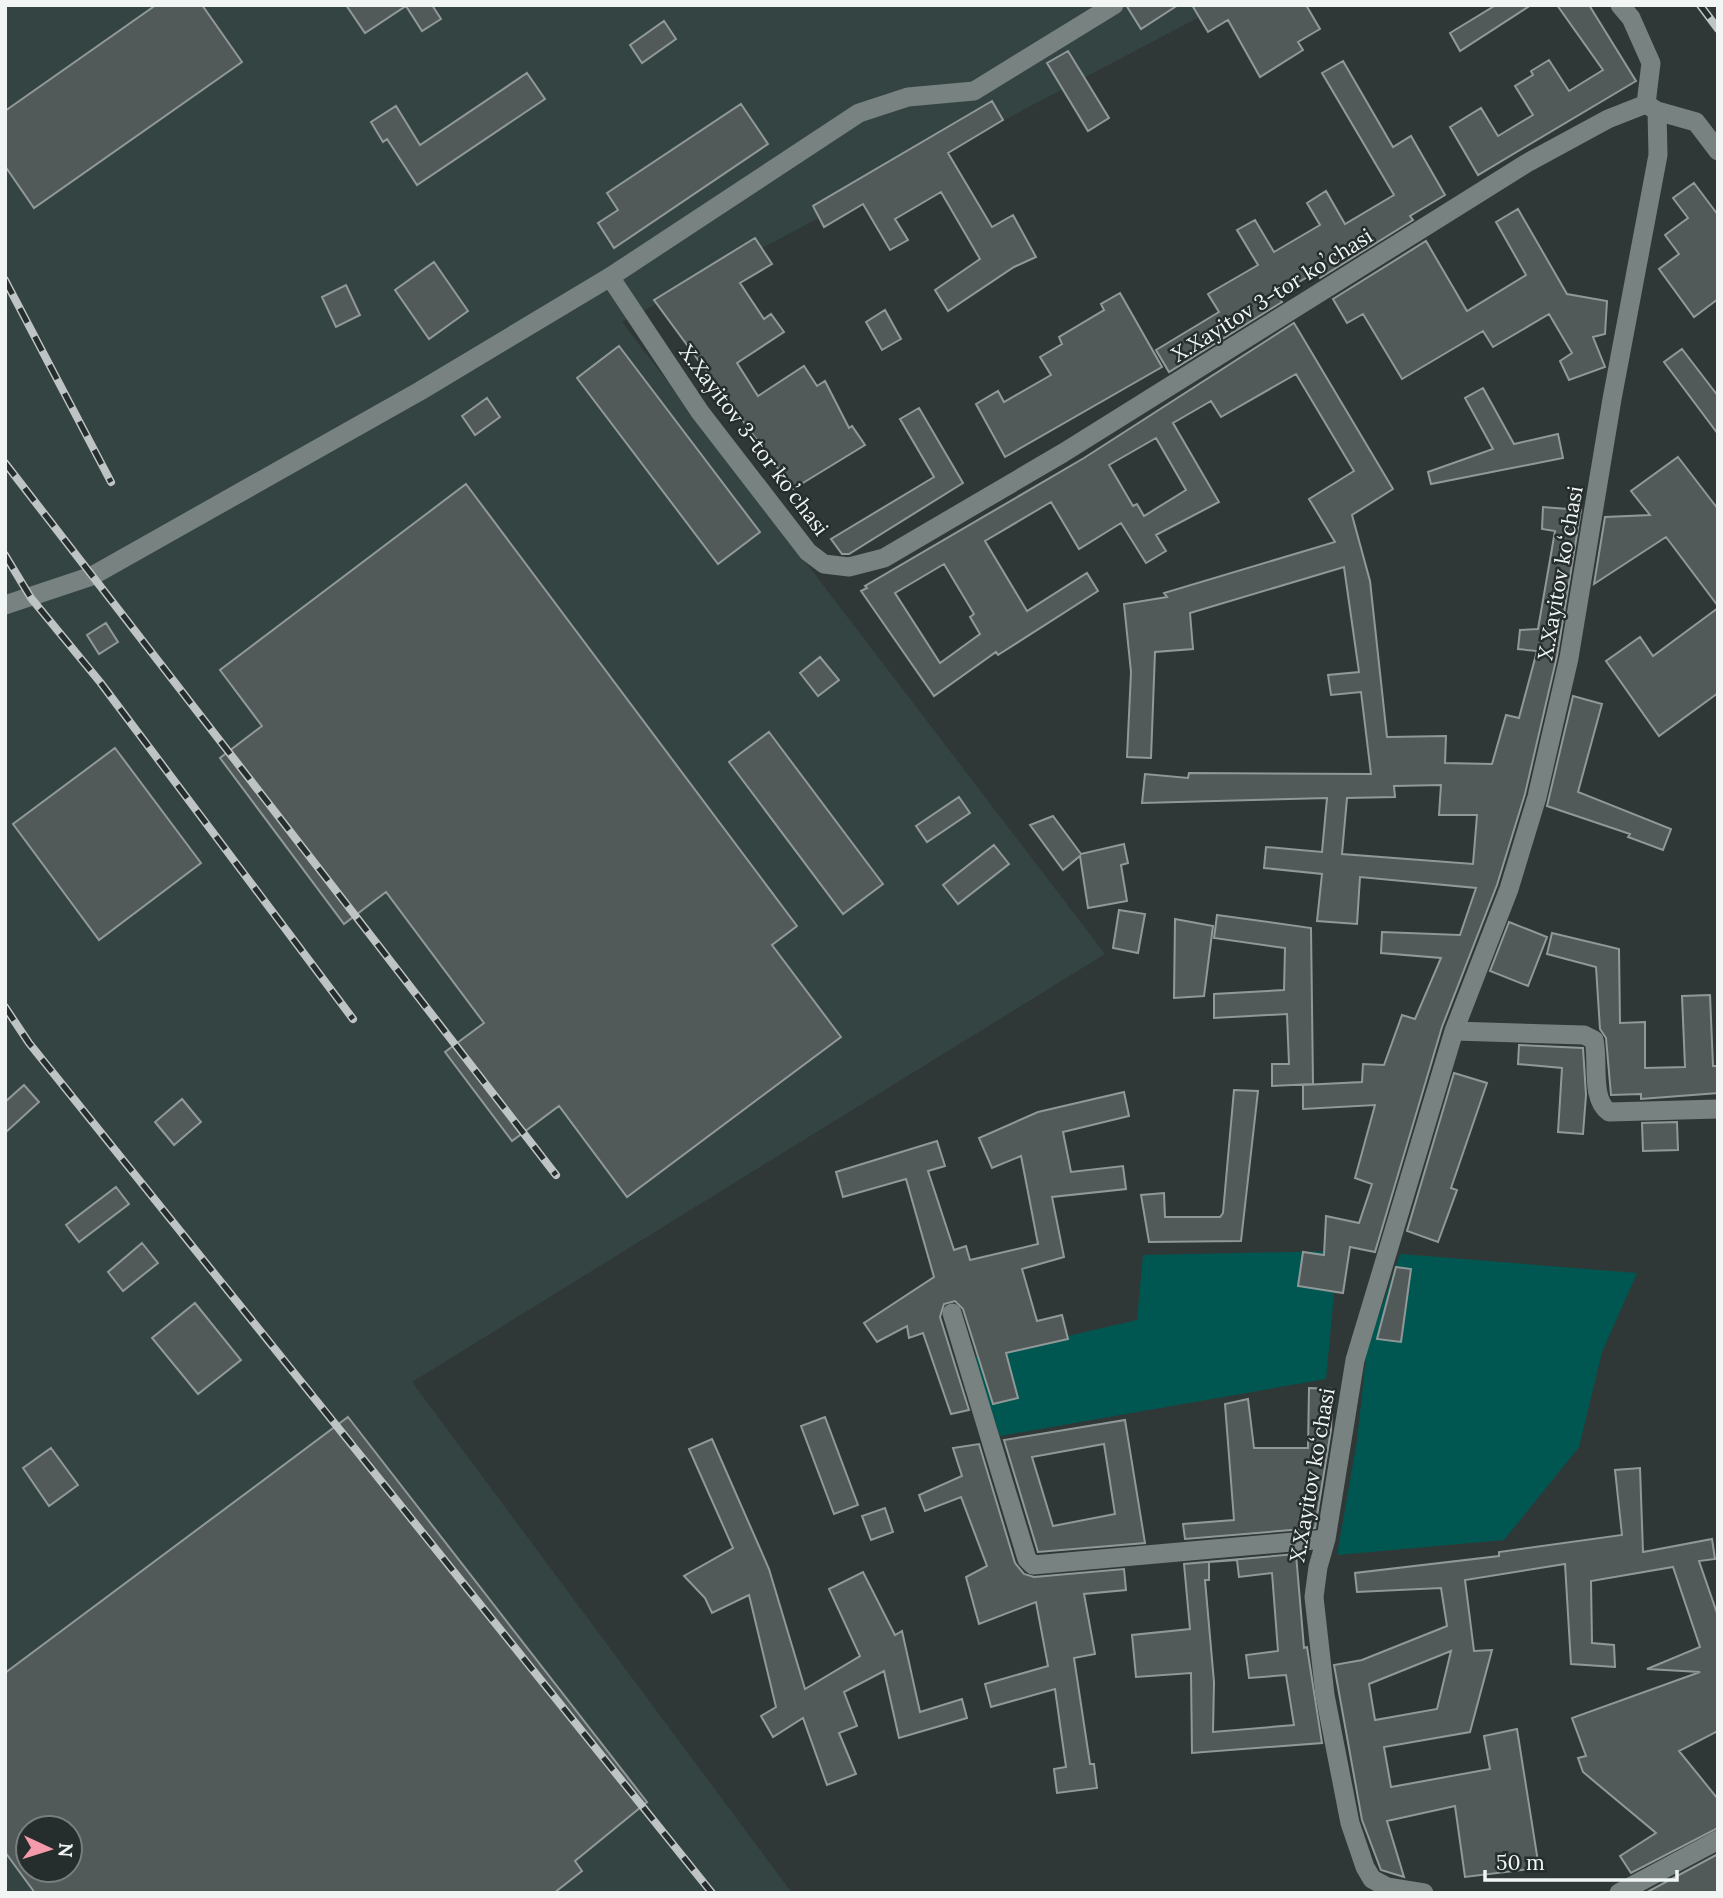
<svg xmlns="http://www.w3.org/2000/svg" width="1723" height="1898" viewBox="0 0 1723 1898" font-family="Lora,serif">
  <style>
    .built { fill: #334442; fill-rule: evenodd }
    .green { fill: #005751 }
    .building { fill: #525a59; stroke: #909998; stroke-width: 2; fill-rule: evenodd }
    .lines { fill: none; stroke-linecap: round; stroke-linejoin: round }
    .minor { stroke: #788280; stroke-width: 19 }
    .rail-casing { stroke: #bec4c3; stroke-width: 8 }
    .rail { stroke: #262e2d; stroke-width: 5; stroke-dasharray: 16; stroke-linecap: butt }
    .labels { text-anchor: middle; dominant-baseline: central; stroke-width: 5; stroke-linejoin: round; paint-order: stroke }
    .street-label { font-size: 21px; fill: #f1f6f5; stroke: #262e2d }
  </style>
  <rect width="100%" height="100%" fill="#303837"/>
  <path class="built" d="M5,5H1222L622,322L1105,954L412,1382L792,1893H5ZM28,1828H70V1870H28Z"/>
  <path class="green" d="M1338,1251L1326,1379L1000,1436L973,1358L1137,1320L1143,1255Z
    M1400,1254L1637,1273L1602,1352L1579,1447L1504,1540L1337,1555L1357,1441L1367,1348Z"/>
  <path class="building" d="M156,5H202L242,62L34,208L5,166V111Z
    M346,5H432L441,19L422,31L406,6L365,33Z
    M1126,5H1178L1141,29Z
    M1192,5H1306L1320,29L1298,42L1303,50L1260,77L1228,20L1208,32Z
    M1496,5H1531L1460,51L1450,33Z
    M1557,5H1589L1636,81L1478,175L1450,127L1481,108L1498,136L1533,115L1515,86L1533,75L1531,71L1549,60L1569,91L1603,70Z
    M664,21L676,39L642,63L630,45Z
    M1068,51L1109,118L1088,131L1047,63Z
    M1343,61L1393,147L1411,136L1445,195L1410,216L1413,220L1320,278L1316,272L1277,295L1282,302L1169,372L1156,350L1219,312L1208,294L1258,265L1237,230L1255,220L1274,252L1320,225L1307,203L1326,191L1345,224L1394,195L1322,73Z
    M527,73L545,99L417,185L387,139L383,142L371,122L396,106L420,145Z
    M992,101L1003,120L948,153L992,227L1013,215L1036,257L1014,267L948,311L935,290L980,259L941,192L895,219L908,240L890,250L863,204L824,227L813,206Z
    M741,104L768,144L614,248L598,223L618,210L607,193Z
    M1694,183L1718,215V299L1694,317L1659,269L1679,254L1665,235L1688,218L1673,198Z
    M1518,209L1567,294L1607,301L1605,334L1593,337L1605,367L1569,380L1560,361L1572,353L1549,314L1493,347L1483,331L1402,379L1363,314L1347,323L1333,299L1426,241L1467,311L1526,275L1496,222Z
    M755,238L772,264L740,283L764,319L771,314L784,332L737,363L758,396L804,366L817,386L825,381L849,428L852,426L865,445L793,489L654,300Z
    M434,262L468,311L429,339L395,290Z
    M346,285L360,315L336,327L322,297Z
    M1120,293L1162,367L1005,457L976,404L998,391L1004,402L1051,375L1040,357L1062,344L1059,337L1104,310L1101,304Z
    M885,310L901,339L882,350L866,322Z
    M1294,323L1393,489L1352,515L1370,581L1387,737L1446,736L1445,763L1492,764L1506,715L1519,718L1537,651L1518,649L1520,630L1538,629L1555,531L1542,529L1543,507L1581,510L1557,656L1525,794L1497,885L1442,1027L1375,1252L1350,1247L1343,1293L1298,1286L1303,1252L1324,1255L1326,1216L1359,1223L1372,1184L1355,1178L1375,1105L1303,1109V1085L1362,1082L1363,1064L1384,1065L1402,1015L1415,1019L1441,958L1381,953L1382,932L1460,935L1476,888L1360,877L1357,924L1317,921L1322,874L1264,868L1266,847L1322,852L1327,798L1142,803L1145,774L1188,778L1189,773L1371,774L1361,692L1331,695L1328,675L1359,672L1344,567L1190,613L1193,649L1155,652L1151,758L1127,757L1131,672L1124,604L1167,597L1164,593L1335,542L1309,499L1354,471L1296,374L1221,417L1211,401L1173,423L1219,502L1156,535L1166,551L1146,563L1121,523L1079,549L1051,502L985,541L1027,611L1087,573L1098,591L998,655L996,652L934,696L861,591L867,588L865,586L1084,458ZM1156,438L1186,490L1144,516L1137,504L1133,506L1109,465ZM944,564L974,614L970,617L980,634L940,663L895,593ZM1441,785L1439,815H1477L1473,864L1342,854L1347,798L1395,797L1394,786Z
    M619,346L760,532L718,564L577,378Z
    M1682,349L1718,396V434L1664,362Z
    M1483,388L1514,444L1558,434L1563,458L1431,484L1428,472L1493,449L1465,398Z
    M487,398L500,417L475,435L462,416Z
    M919,408L963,483L849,554H842L831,539L934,477L900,419Z
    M1678,457L1718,509V606L1666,537L1594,584L1605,517L1650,515L1631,491Z
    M466,484L797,926L772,945L841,1037L627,1197L559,1106L512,1141L445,1052L484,1023L386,892L344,924L220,758L262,726L220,670Z
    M1718,608V693L1659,736L1606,661L1640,637L1653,656Z
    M106,623L118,642L99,654L87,635Z
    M820,657L839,680L818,696L800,673Z
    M1573,696L1602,704L1578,792L1671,829L1663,850L1628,837L1630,834L1547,806Z
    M769,732L883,884L843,914L729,762Z
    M115,748L201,863L99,940L13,824Z
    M959,797L970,813L927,842L916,826Z
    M1053,816L1081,854L1124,844L1128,863L1121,865L1127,901L1088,908L1080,856L1063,870L1030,825Z
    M994,845L1009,864L958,904L943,885Z
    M1119,910L1145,914L1138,953L1113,948Z
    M1217,915L1311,928L1313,1084L1272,1086V1064H1289L1287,1014L1214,1018V994L1284,990L1285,948L1214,938Z
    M1175,919L1213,926L1204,996L1174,998Z
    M1509,922L1547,937L1528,986L1490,971Z
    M1552,933L1619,949L1620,1023L1645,1022V1068L1685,1067L1682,996L1710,995L1713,1066H1718V1093L1641,1099V1094L1611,1095L1606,1038L1600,1029L1596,967L1547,954Z
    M1519,1045L1583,1048L1586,1095L1583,1134L1558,1132L1562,1068L1518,1064Z
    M1454,1073L1487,1083L1451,1188L1457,1190L1438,1242L1407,1231Z
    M24,1085L39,1102L5,1133V1102Z
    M1234,1090L1258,1091L1241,1241L1149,1242L1141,1195L1164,1193L1165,1217H1220L1223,1213Z
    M1124,1092L1129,1116L1063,1132L1071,1172L1123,1166L1126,1189L1052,1197L1064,1257L1022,1269L1037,1321L1062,1315L1068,1339L1006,1353L1018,1398L993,1404L963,1309L955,1301L944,1304L940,1317L969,1410L951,1414L923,1333L909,1338L907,1326L877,1342L864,1323L934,1277L906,1179L843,1197L836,1172L937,1141L945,1166L928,1171L954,1250L966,1246L970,1260L1038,1244L1021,1156L992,1168L979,1138L1038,1112Z
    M182,1099L201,1122L174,1145L155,1122Z
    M1677,1122L1678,1150L1643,1151L1642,1123Z
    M116,1187L129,1204L79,1242L66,1225Z
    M142,1243L158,1263L123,1291L108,1272Z
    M1396,1267L1411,1269L1401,1342L1377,1339Z
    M195,1303L241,1360L198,1394L152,1338Z
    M1309,1388L1333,1389L1331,1430L1315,1528L1185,1539L1183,1524L1234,1520L1225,1404L1248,1399L1254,1448H1308Z
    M348,1417L647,1802L575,1861L582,1871L554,1893H35L5,1852V1673ZM28,1828H70V1870H28Z
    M825,1417L858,1505L834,1514L801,1426Z
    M1125,1420L1145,1543L1038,1552L1004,1440ZM1104,1444L1115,1514L1053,1526L1032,1457Z
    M712,1439L769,1569L805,1689L860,1656L829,1589L863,1572L895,1635L902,1631L920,1712L962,1699L967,1718L899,1738L884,1671L844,1692L857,1726L839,1733L856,1774L827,1785L803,1718L773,1737L761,1716L776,1707L749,1595L712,1613L705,1598L684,1576L733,1548L689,1449Z
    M979,1444L1015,1563L1024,1574L1034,1577L1124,1569L1126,1590L1084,1594L1095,1654L1074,1658L1090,1764H1094L1097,1788L1057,1793L1054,1769L1066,1767L1055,1689L991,1707L985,1684L1048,1666L1036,1602L979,1624L966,1577L987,1566L961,1497L925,1511L919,1495L962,1476L953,1448Z
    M51,1448L78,1485L49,1506L23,1468Z
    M1640,1468L1643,1552L1712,1539L1715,1559L1699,1561L1718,1616V1731L1679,1751L1718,1799V1828L1631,1873L1620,1856L1656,1833L1583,1772L1578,1758L1586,1756L1572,1718L1700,1672L1647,1669L1700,1647L1673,1567L1591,1581L1592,1643L1614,1645L1615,1667L1571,1664L1565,1564L1465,1580L1474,1651L1492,1650L1470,1732L1384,1747L1391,1787L1490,1769L1484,1736L1517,1729L1539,1868L1465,1877L1455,1806L1387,1821L1404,1877L1381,1870L1362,1820L1334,1665L1362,1660L1447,1626L1441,1588L1357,1592L1355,1573L1499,1556V1552L1622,1535L1615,1470ZM1451,1651L1437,1709L1375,1720L1369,1684Z
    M885,1508L893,1532L871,1540L862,1516Z
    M1296,1554L1304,1648L1307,1647L1322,1743L1192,1753L1191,1673L1136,1677L1132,1635L1190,1629L1184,1564ZM1237,1560L1239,1577L1272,1573L1278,1651L1246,1655L1249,1678L1286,1675L1294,1725L1213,1732L1214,1682L1205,1580H1209V1562Z
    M1718,1854V1893H1651L1649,1891Z"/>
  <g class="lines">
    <path class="minor" d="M1114,5L974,91L908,97L859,113L610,277L700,412L808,552L824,564L849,567L884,558L1063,453L1527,163L1608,119L1646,104
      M1620,5L1631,18L1651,63L1646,104
      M1657,111L1696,122L1718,151
      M5,605L92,576L420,391L610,277
      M1454,1031L1584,1035L1594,1040C1599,1061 1590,1099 1609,1112L1718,1109
      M952,1313L1027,1559L1033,1565L1326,1539
      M1424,1893L1387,1887L1372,1879L1365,1867L1350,1823L1325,1695L1314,1597L1318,1567L1326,1539L1355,1360L1454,1031L1509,889L1537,797L1569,658L1612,399L1658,155L1657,111L1646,104
      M1619,1893L1718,1840"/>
    <g class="rail-casing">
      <path id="rail" d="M1700,5L1718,29
        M5,280L111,482
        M5,463L556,1175
        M5,555L31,598L100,682L353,1019
        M5,1007L29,1043L712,1893"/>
    </g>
    <use href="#rail" class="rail"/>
  </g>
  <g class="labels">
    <g class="street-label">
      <text transform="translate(1272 295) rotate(-32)">X.Xayitov 3-tor koʼchasi</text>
      <text transform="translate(754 440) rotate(53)">X.Xayitov 3-tor koʼchasi</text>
      <text transform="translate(1560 573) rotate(-80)">X.Xayitov koʻchasi</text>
      <text transform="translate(1312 1475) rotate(-80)">X.Xayitov koʻchasi</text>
    </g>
  </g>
  <rect width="1723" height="1898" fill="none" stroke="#f1f6f5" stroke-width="14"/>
  <g transform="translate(49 1849) rotate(94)"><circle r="33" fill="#262e2d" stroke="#777e7d" stroke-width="2"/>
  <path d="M0-5L12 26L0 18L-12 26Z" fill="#f39aab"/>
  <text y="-10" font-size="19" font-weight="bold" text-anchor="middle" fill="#f1f6f5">N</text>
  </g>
  <path d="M1485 1870v10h192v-10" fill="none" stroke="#f1f6f5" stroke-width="3.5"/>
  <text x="1496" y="1870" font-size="21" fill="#f1f6f5" stroke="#262e2d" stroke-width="5" paint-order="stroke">50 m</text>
</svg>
